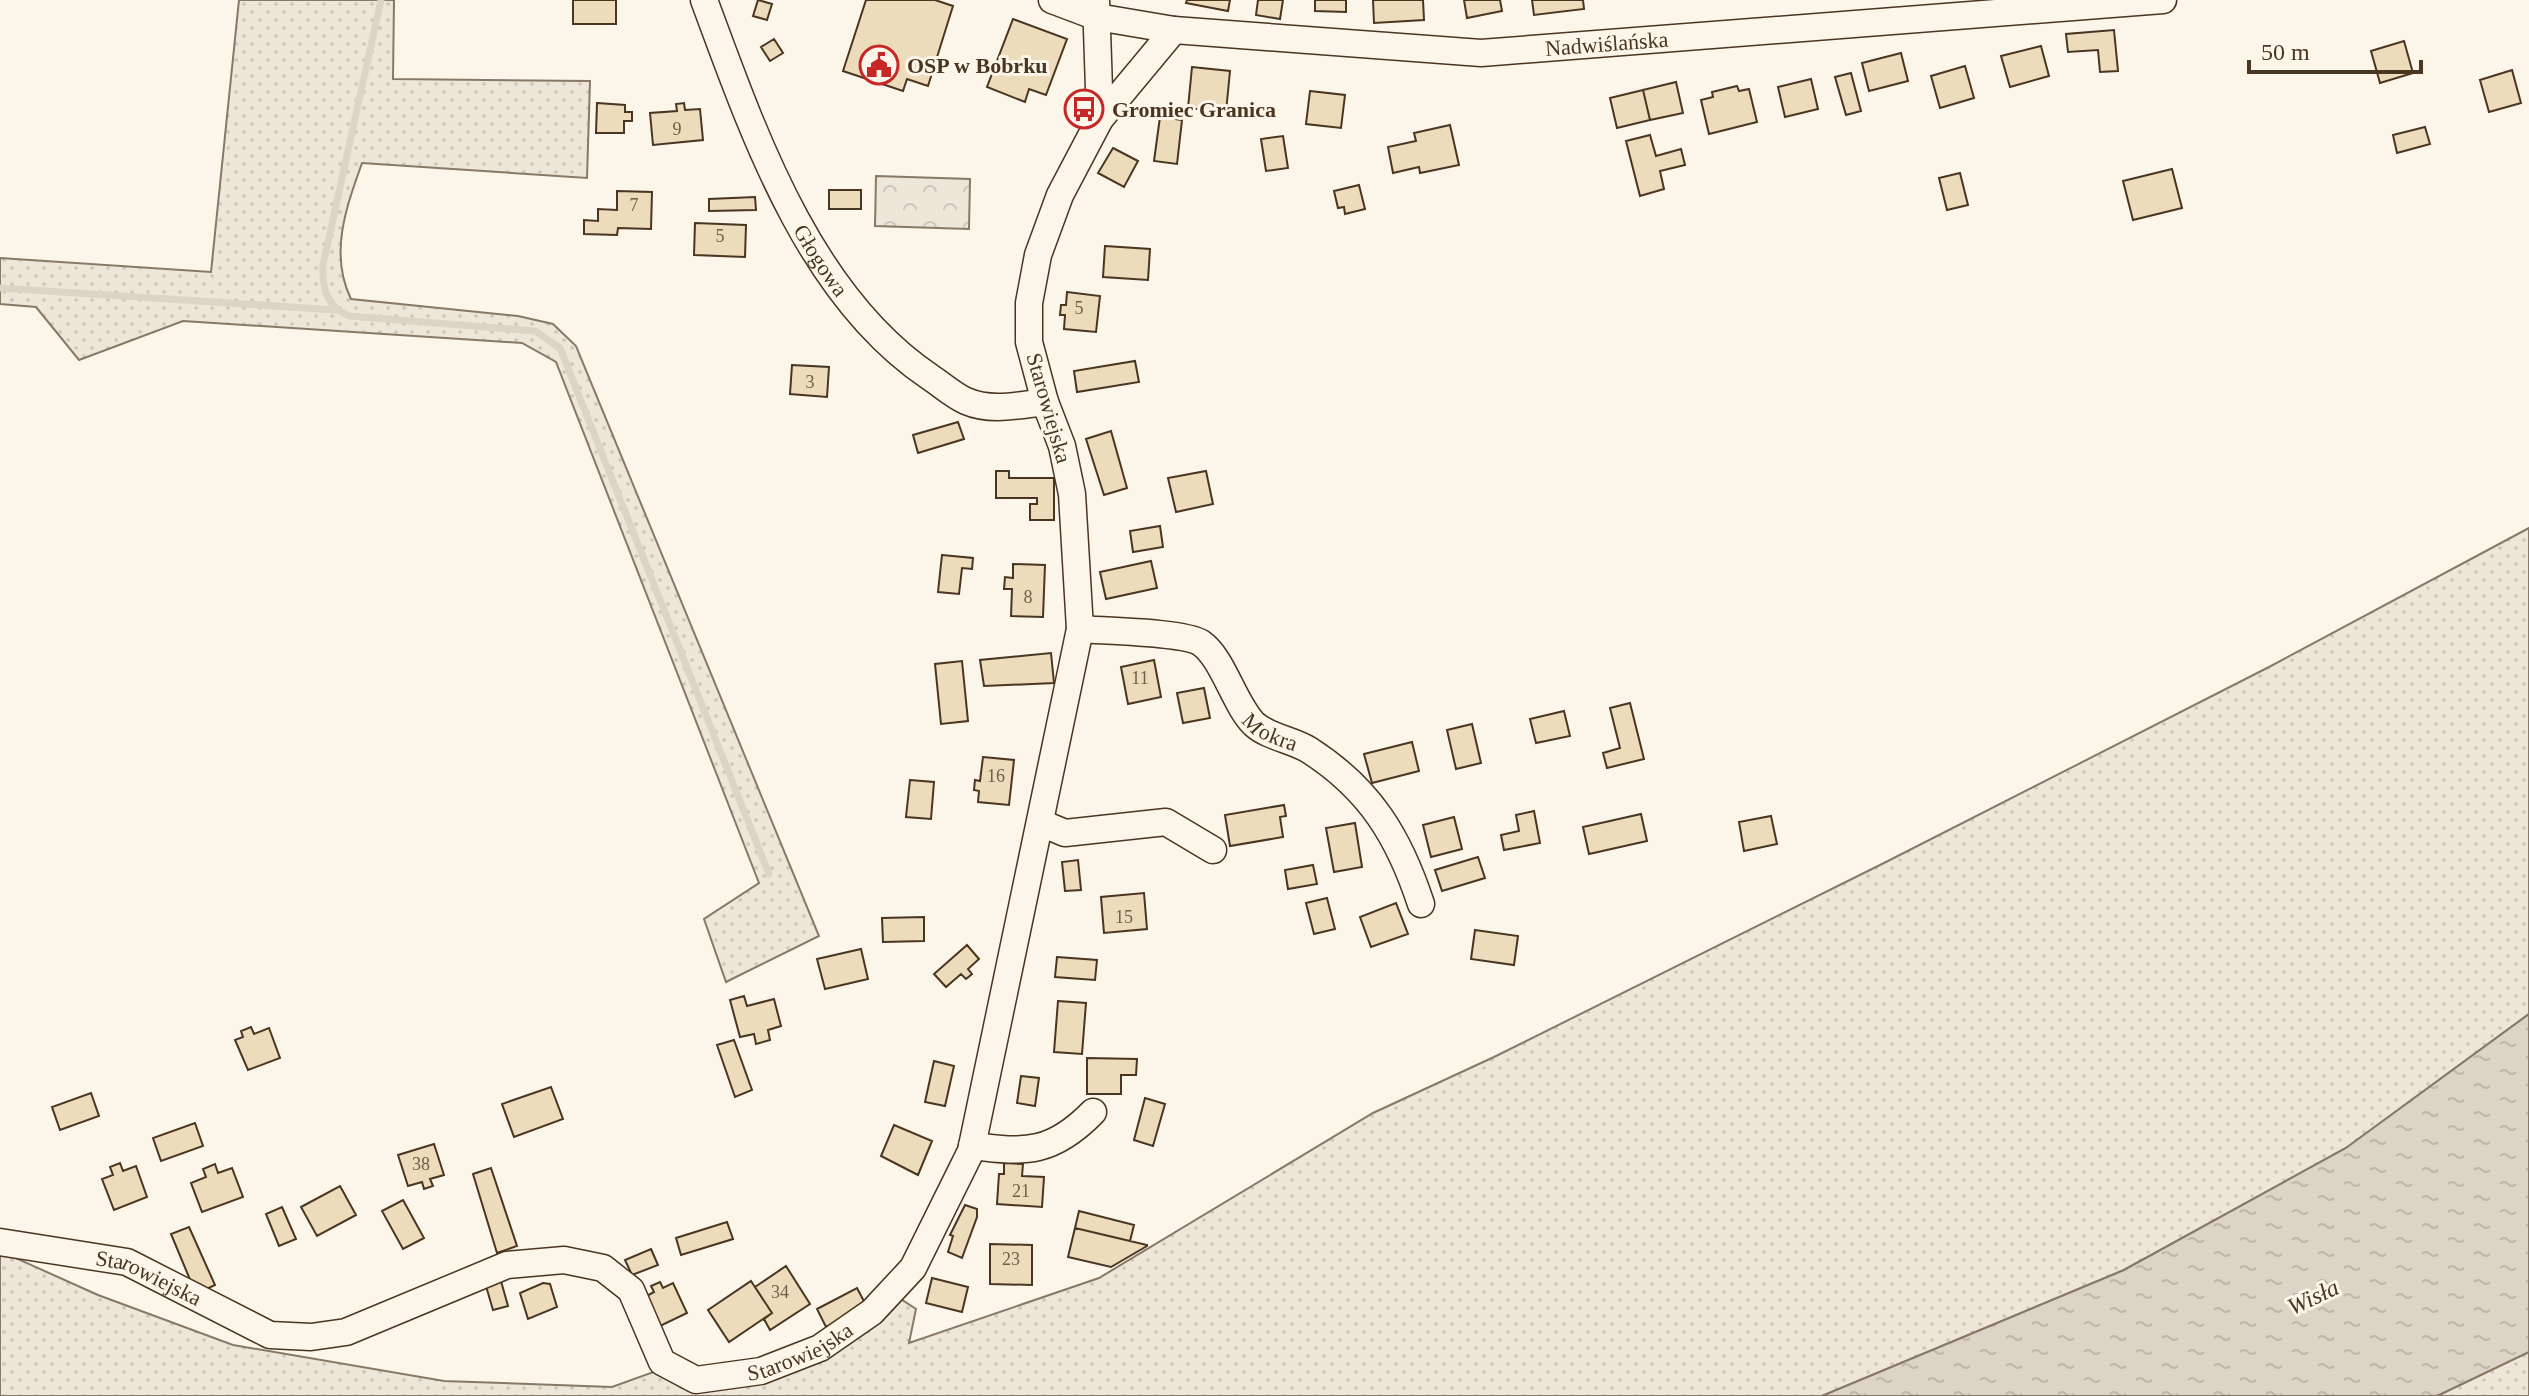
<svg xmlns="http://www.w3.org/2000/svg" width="2529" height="1396" viewBox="0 0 2529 1396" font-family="Georgia,serif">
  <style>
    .grass { fill: url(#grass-dots); stroke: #887966; stroke-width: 2 }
    .park { fill: url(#park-crowns); stroke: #887966; stroke-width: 2 }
    .water { fill: url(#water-ripples); stroke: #887966; stroke-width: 2 }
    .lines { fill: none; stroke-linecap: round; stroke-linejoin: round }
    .stream { stroke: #dcd4c6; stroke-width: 7 }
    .building { fill: #ecdcbc; stroke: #4a3520; stroke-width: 2 }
    .minor-casing { stroke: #4a3520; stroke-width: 29 }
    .minor { stroke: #fbf6e9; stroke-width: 26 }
    .labels { text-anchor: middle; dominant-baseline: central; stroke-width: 6; stroke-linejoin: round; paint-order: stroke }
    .number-label { font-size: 18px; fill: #725f47 }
    .street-label { font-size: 22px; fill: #4a3520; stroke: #fbf6e9 }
    .poi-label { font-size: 22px; font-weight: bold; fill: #4a3520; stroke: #fbf6e9; text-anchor: start }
    .water-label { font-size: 24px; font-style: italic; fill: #4a3520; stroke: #fbf6e9 }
  </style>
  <defs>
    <pattern id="grass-dots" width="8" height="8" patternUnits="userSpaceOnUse" patternTransform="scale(2)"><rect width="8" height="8" fill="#ede6d9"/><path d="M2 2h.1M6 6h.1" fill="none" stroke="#cdc6ba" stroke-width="1.8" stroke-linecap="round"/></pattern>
    <pattern id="park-crowns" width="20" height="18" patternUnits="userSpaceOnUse" patternTransform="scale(2)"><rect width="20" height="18" fill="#ede6d9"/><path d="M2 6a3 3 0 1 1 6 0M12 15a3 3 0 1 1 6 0" fill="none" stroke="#cdc6ba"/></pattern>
    <pattern id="water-ripples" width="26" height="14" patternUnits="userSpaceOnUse" patternTransform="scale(2)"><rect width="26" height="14" fill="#dcd4c6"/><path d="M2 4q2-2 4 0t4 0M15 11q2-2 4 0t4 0" fill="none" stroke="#beb7aa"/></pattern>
  </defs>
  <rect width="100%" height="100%" fill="#fbf6e9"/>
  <path class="grass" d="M239,0H394L393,79L590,81L587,178L362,163C346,208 329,254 351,299L518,316L553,324L576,346L819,936L726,982L704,919L759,883L556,362L522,343L183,321L79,360L36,307L0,304V258L211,272Z
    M2529,528V1014L2346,1148L2124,1270L1822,1396H0V1251L98,1295L233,1345L444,1381L612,1387L656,1371L682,1388L714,1386L896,1296L916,1309L909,1343L1099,1278L1373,1113L1494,1057L1884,863L2269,667Z
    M2529,1352V1396H2437Z"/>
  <path class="park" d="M876,176L970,179L969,229L875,226Z"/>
  <path class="water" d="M2529,1014V1352L2437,1396H1822L2124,1270L2346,1148Z"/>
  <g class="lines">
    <path class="stream" d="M381,0L323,265C322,288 326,306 349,316L535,331L560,348L769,874
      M0,288L336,310"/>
  </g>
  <path class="building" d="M573,0H616V24H573Z
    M758,0L772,4L767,20L753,16Z
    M866,0H935L953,6L928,86L907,79L903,91L843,71Z
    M1187,0H1230L1228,11L1186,3Z
    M1258,0H1283L1280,19L1256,15Z
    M1315,0H1346V12L1315,11Z
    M1373,0H1423L1424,20L1374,23Z
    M1464,0H1500L1502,11L1467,18Z
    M1532,0H1583L1584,9L1534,15Z
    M1013,19L1067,39L1046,95L1029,89L1025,102L987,87Z
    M2114,30L2118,71L2100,72L2098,50L2068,52L2066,34Z
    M774,39L783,53L770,61L761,47Z
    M2404,41L2413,73L2380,83L2371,51Z
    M2041,46L2049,76L2010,87L2001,56Z
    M1901,53L1908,81L1869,91L1862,63Z
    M1965,66L1974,98L1940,108L1931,76Z
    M1192,67L1230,71L1226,112L1188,108Z
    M2512,70L2521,103L2489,112L2480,80Z
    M1851,73L1861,111L1846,115L1835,77Z
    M1811,79L1818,109L1785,117L1778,87Z
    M1676,82L1683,113L1650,120L1643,90Z
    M1737,86L1739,91L1749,89L1757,122L1709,134L1701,100L1713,97L1712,92Z
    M1643,90L1650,120L1617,128L1610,98Z
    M1310,91L1345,95L1341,128L1306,124Z
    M597,103L625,105V112H632V121H624V133H596Z
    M684,103L685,110L700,109L703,140L653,145L650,113L677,111L676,104Z
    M1160,117L1182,120L1177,164L1154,161Z
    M1450,125L1459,165L1420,173L1419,167L1393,173L1388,147L1416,141L1414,133Z
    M2425,127L2430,144L2397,153L2393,135Z
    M1650,135L1656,156L1681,149L1685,165L1660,171L1664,189L1640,196L1626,141Z
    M1283,136L1288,168L1266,171L1261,139Z
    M1113,148L1138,161L1124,187L1098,173Z
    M2172,169L2182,208L2133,220L2123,181Z
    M1960,173L1968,205L1947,210L1939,178Z
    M1359,185L1365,209L1345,214L1344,207L1338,208L1334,191Z
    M829,190H861V209H829Z
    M617,191L652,192L651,229L618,228L617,235L584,234V220L598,221V209L617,210Z
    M755,197L756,210L709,211V199Z
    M695,223L746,225L745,257L694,255Z
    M1105,246L1150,249L1148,280L1103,277Z
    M1067,292L1100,296L1096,332L1064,329L1065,315H1060L1061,305H1066Z
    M1135,361L1139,382L1077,392L1074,371Z
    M792,365L829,367L827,397L790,394Z
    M958,422L964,439L918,453L913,435Z
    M1111,431L1127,488L1104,495L1086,439Z
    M996,471H1009V478H1054V520H1030V504H1037V498H996Z
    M1206,471L1213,504L1176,512L1168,478Z
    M1160,526L1163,547L1133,552L1130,531Z
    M942,555L973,558L972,569L962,568L959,594L938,592Z
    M1151,561L1157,588L1106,599L1100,572Z
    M1013,564L1045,565L1043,617L1011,616L1012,589H1004L1005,577L1013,578Z
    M1051,653L1054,683L984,686L980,660Z
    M1154,660L1161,697L1128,704L1121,667Z
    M962,661L968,721L941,724L935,664Z
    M1204,688L1210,718L1183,723L1177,693Z
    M1630,703L1644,759L1607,768L1603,753L1620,748L1610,708Z
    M1564,711L1570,736L1536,743L1530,719Z
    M1472,724L1481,763L1456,769L1447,730Z
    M1412,742L1419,771L1372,783L1364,754Z
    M983,757L1014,760L1009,805L978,802L979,791L974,790L975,780L980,781Z
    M910,780L934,782L931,819L906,817Z
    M1284,805L1286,816L1280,817L1283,837L1230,846L1225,815Z
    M1534,811L1540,843L1504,850L1501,835L1519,831L1516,815Z
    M1641,814L1647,841L1589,854L1583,827Z
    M1771,816L1777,844L1744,851L1739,822Z
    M1454,817L1462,849L1431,857L1423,825Z
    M1355,823L1362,867L1334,872L1326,828Z
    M1478,857L1485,878L1442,891L1435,870Z
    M1078,860L1081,890L1065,891L1062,862Z
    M1313,865L1317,884L1288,889L1285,870Z
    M1144,893L1147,929L1104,933L1101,897Z
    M1327,898L1335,929L1314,934L1306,903Z
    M1396,903L1408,934L1371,947L1360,917Z
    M924,917V941L883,942L882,918Z
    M1475,930L1518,936L1514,965L1471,959Z
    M967,945L979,959L968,969L972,974L966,979L961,974L946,987L934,974Z
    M861,949L868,979L825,989L817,959Z
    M1057,957L1097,960L1095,980L1055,977Z
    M744,996L747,1006L774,999L781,1026L768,1030L770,1040L756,1044L754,1034L740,1037L730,1000Z
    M1058,1001L1086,1003L1082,1054L1054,1052Z
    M251,1027L254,1034L269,1028L280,1058L248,1070L235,1040L243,1037L241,1031Z
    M734,1040L752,1090L735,1097L717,1045Z
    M1087,1058L1137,1059L1136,1075H1121V1094H1087Z
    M934,1061L954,1066L945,1106L925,1102Z
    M1021,1076L1039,1078L1035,1106L1017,1103Z
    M551,1087L563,1119L514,1137L502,1104Z
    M91,1093L99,1116L60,1130L52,1107Z
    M1145,1098L1165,1104L1153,1146L1134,1140Z
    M195,1123L203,1146L161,1161L153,1138Z
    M894,1125L932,1141L918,1175L881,1156Z
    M434,1144L444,1175L430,1179L433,1186L424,1189L422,1182L408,1186L398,1155Z
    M120,1163L123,1171L136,1166L147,1197L114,1210L102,1179L113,1175L110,1167Z
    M1004,1163L1023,1164L1022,1176L1044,1177L1042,1207L997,1204L999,1174H1004Z
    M215,1164L218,1173L232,1168L243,1197L202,1212L191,1183L206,1177L203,1169Z
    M491,1168L517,1246L497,1253L473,1174Z
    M340,1186L356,1215L317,1236L301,1207Z
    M403,1200L424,1238L403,1249L382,1211Z
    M965,1205L977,1209V1217L962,1258L948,1252L953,1236L950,1235Z
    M282,1207L296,1239L279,1246L266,1214Z
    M1079,1211L1134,1225L1130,1241L1075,1228Z
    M727,1222L733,1239L681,1255L676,1238Z
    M189,1227L215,1285L196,1294L171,1234Z
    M1075,1228L1147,1245V1246L1111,1267L1068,1257Z
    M990,1244L1032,1245V1285L990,1284Z
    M651,1249L658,1265L632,1275L625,1260Z
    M786,1266L810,1304L770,1330L764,1319L772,1313L755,1287Z
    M932,1278L968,1287L962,1312L926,1303Z
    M501,1281L508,1306L493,1310L486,1286Z
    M751,1281L772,1313L729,1342L708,1310Z
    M660,1282L663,1288L673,1283L687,1313L658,1327L643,1298L654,1292L651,1286Z
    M543,1283L550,1284L557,1307L528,1319L520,1293Z
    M857,1288L867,1307L826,1327L817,1309Z"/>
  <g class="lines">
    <g class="minor-casing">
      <g id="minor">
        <path id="s1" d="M704,0C753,132 808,295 930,377C942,385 954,396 966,401C991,412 1019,405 1045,402"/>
        <path id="s2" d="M1052,0L1097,17L1174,30L1481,53L2163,0"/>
        <path d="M1096,0L1100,119"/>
        <path id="s3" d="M1080,629C1104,631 1184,632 1201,643C1223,658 1234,704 1254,724C1268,737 1293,740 1309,750C1370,789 1399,837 1421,904"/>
        <path d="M1041,823L1065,833L1166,822L1213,850"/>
        <path d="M972,1146C1027,1153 1053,1153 1093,1112"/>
        <path id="s4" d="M0,1242L127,1262L270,1335L311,1337L346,1332L507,1265L564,1260L603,1268L631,1290L662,1362L696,1380L761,1371L820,1348L872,1312L913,1268L971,1151L1080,629L1072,494L1062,446L1045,402L1029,342V303L1038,255L1060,195L1100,119L1174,30"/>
      </g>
    </g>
    <use href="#minor" class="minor"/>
  </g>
  <defs>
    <g id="civic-ring" transform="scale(2)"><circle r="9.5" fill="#fbf6e9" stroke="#c62828" stroke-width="1.5"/><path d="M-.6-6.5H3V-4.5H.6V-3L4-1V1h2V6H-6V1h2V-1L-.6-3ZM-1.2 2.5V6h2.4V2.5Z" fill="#c62828"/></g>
    <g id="bus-ring" transform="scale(2)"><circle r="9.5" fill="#fbf6e9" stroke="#c62828" stroke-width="1.5"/><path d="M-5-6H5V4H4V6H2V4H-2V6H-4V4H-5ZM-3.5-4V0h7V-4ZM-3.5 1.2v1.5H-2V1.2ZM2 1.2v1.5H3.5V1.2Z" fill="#c62828"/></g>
  </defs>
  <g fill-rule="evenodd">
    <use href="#civic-ring" x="879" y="65"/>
    <use href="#bus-ring" x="1084" y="109"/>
  </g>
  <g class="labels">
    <g class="number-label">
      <text x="677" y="129">9</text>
      <text x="634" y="205">7</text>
      <text x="720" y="236">5</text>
      <text x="1079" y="308">5</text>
      <text x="810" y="382">3</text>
      <text x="1028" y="597">8</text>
      <text x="1140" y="678">11</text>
      <text x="996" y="776">16</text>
      <text x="1124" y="917">15</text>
      <text x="421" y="1164">38</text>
      <text x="1021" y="1191">21</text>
      <text x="1011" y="1259">23</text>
      <text x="780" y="1292">34</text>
    </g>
    <g class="street-label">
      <text stroke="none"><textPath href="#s2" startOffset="560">Nadwiślańska</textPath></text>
      <text stroke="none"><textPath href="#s1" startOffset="286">Głogowa</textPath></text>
      <text transform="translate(1049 408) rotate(74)">Starowiejska</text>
      <text stroke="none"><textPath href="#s3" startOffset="238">Mokra</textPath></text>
      <text stroke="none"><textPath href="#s4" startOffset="154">Starowiejska</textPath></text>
      <text stroke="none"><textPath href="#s4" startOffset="898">Starowiejska</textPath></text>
    </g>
    <g class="poi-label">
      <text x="907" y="65">OSP w Bobrku</text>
      <text x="1112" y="109">Gromiec Granica</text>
    </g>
    <g class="water-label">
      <text transform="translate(2313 1297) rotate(-25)">Wisła</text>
    </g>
  </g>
  <path d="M2249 60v12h172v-12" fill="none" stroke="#4a3520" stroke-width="4"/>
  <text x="2261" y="60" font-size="24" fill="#4a3520" stroke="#fbf6e9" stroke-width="6" paint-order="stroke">50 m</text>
</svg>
